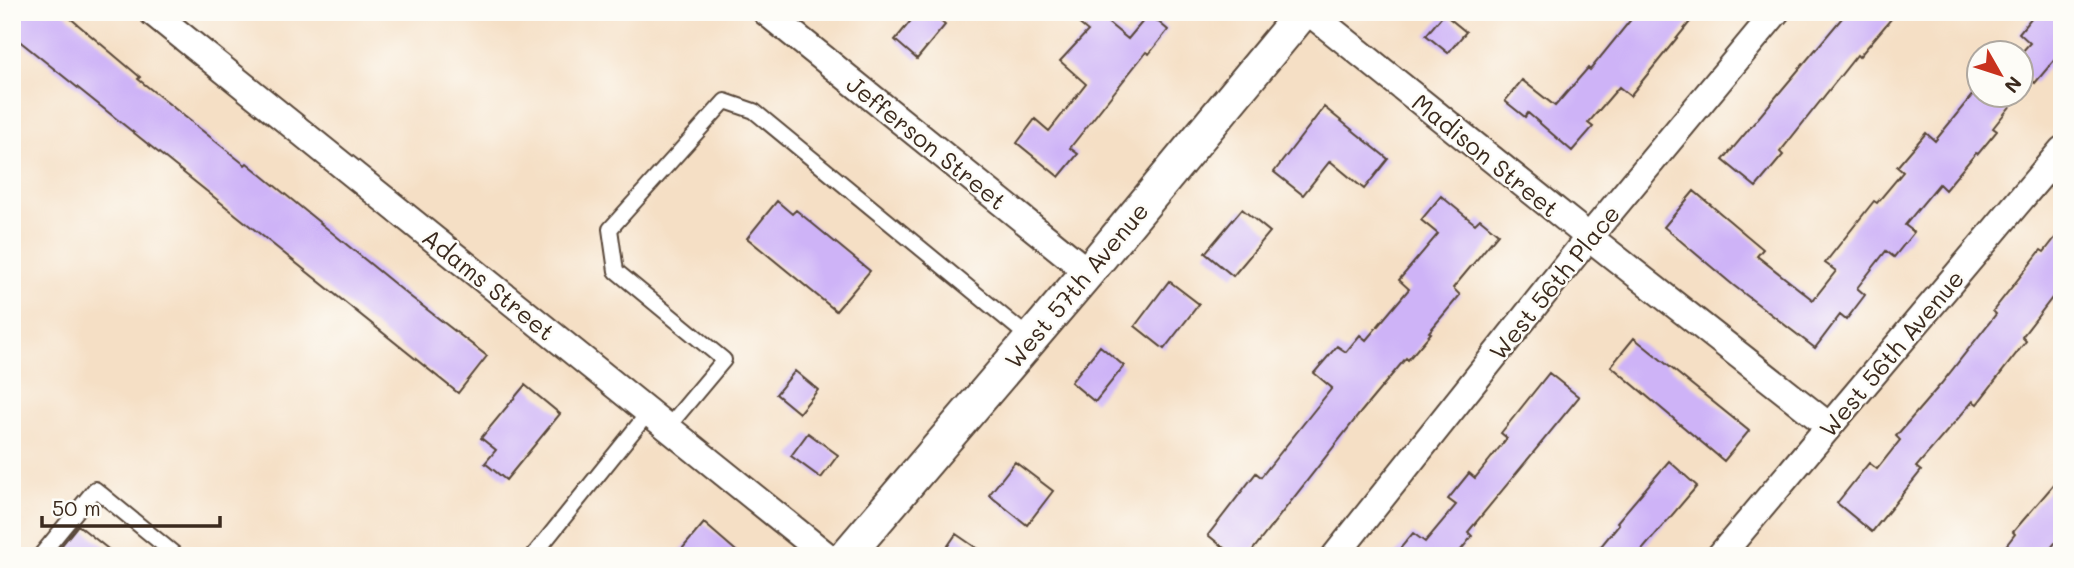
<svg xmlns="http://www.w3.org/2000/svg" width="2074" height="568" viewBox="0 0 2074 568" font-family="Mali,sans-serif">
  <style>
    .building { fill: #ceb3f7 }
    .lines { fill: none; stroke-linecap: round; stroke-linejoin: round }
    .service-casing { stroke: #574537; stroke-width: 18 }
    .minor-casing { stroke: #574537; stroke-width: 30 }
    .tertiary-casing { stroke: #574537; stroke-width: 37 }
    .service { stroke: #fff; stroke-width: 14 }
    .minor { stroke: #fff; stroke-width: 26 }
    .tertiary { stroke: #fff; stroke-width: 33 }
    .labels { text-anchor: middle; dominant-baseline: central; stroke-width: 5; stroke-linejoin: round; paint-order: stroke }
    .street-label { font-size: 24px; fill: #3b2a1e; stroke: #fdfcf7 }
  </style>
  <rect width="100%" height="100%" fill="#fdfcf7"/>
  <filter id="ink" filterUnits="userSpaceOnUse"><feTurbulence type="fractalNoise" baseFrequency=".0143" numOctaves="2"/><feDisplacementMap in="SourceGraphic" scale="14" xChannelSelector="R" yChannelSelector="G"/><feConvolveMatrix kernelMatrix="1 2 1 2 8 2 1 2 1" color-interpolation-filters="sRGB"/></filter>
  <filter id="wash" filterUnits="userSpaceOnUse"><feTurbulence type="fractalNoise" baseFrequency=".00686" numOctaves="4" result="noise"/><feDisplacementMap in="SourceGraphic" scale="28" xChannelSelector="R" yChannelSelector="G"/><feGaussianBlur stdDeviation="1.57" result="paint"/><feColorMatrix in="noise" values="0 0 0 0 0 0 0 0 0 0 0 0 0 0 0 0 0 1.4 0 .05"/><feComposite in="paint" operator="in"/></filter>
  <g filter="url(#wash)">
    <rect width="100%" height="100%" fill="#f5dfc5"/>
    <g id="blocks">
      <path class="building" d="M12,12H63L140,77L138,79L245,165L247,163L407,294L487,356L458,393L12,35Z
        M918,12H930L945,25L917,59L895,40Z
        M1065,12H1095L1128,39L1149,14L1168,30L1149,54L1146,52L1070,148L1078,154L1059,177L1017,143L1035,119L1049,131L1086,84L1060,61L1088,31Z
        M1637,12H1698L1630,96L1619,87L1588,123L1593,127L1572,151L1528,113L1525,117L1505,101L1522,80L1555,106L1588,68L1590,70Z
        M1847,12H1897L1859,57L1857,55L1780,152L1783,155L1756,187L1723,160Z
        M2036,12H2062V51L2035,83L2021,72V53L2030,43L2019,33Z
        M1444,14L1466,32L1448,53L1426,35Z
        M1973,94H2020L1993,128L1997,131L1978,154L1976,153L1945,190L1939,184L1905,225L1914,232L1894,257L1886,251L1857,288L1865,295L1846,320L1840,315L1815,348L1733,285L1664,227L1694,191L1763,249L1757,256L1813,300L1836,271L1825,263L1874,201L1877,203L1903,172L1897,167L1926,133L1935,141Z
        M1324,107L1388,159L1364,189L1330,161L1303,195L1274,172Z
        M1441,196L1475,224L1480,219L1498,234L1453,288L1460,295L1429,332L1431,333L1408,360L1406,358L1361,412L1248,556H1234L1208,535L1256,473L1261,477L1332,388L1314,373L1337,346L1346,352L1360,335L1366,340L1409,289L1399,280L1438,234L1421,220Z
        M777,201L792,214L796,210L870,271L836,311L747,238Z
        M1242,209L1270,232L1233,276L1205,253Z
        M2062,229V306L2052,298L2022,337L2026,341L1977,404L1973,401L1916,467L1921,471L1872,532L1837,503L1869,463L1877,469L1900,440L1896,436L1941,384L1996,314L1993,311L2041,250L2044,252Z
        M1169,281L1199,304L1164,349L1135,326Z
        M1634,338L1749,431L1724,461L1611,366Z
        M1100,346L1124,366L1095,402L1071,382Z
        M795,371L818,390L799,413L776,394Z
        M1549,373L1579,397L1468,532L1472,536L1456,556H1394L1413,533L1425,542L1456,505L1448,499L1469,473L1475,478L1507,438L1501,433Z
        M525,385L560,414L506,480L485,463L496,450L481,438Z
        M808,433L838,455L821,478L791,456Z
        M1669,461L1697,486L1637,556H1593L1619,524L1617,522Z
        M1015,462L1053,491L1027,525L989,495Z
        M2062,475V535L2044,556H1998L2015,534L2013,532Z
        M704,523L742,556H676Z
        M78,525L117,556H53Z
        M956,534L988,556H941Z"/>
    </g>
  </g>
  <g filter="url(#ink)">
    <use href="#blocks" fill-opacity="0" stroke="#574537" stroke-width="2"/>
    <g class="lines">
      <g class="service-casing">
        <path id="service" d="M667,428L724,360L616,271L610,229L725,101L754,111L1031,339
          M40,556L95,489L177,556
          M533,556L648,413"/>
      </g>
      <g class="minor-casing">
        <path id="minor" d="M152,12L827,556
          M766,12L1088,272
          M1309,12L1589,237L1829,426
          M1335,556L1589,237L1776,12
          M1720,556L2062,150"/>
      </g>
      <g class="tertiary-casing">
        <path id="tertiary" d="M846,556L1088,272L1303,12"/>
      </g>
      <use href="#service" class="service"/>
      <use href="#minor" class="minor"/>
      <use href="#tertiary" class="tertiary"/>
    </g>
  </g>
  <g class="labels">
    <g class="street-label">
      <text transform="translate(927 142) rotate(39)">Jefferson Street</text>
      <text transform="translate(1486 155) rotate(39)">Madison Street</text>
      <text transform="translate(1554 282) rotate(-51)">West 56th Place</text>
      <text transform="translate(489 284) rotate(39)">Adams Street</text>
      <text transform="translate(1076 285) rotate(-50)">West 57th Avenue</text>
      <text transform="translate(1891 353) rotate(-50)">West 56th Avenue</text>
    </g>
  </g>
  <rect width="2074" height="568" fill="none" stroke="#fdfcf7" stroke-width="42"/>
  <g transform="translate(2000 74) rotate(129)"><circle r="33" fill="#fdfcf7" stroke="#afa8a0" stroke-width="2"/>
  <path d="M0-5L12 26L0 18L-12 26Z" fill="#c8321e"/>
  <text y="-10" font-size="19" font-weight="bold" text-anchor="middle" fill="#3b2a1e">N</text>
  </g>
  <path d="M42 516v10h178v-10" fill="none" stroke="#3b2a1e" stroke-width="3.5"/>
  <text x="52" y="516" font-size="21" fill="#3b2a1e" stroke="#fdfcf7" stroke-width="5" paint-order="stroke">50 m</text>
</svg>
